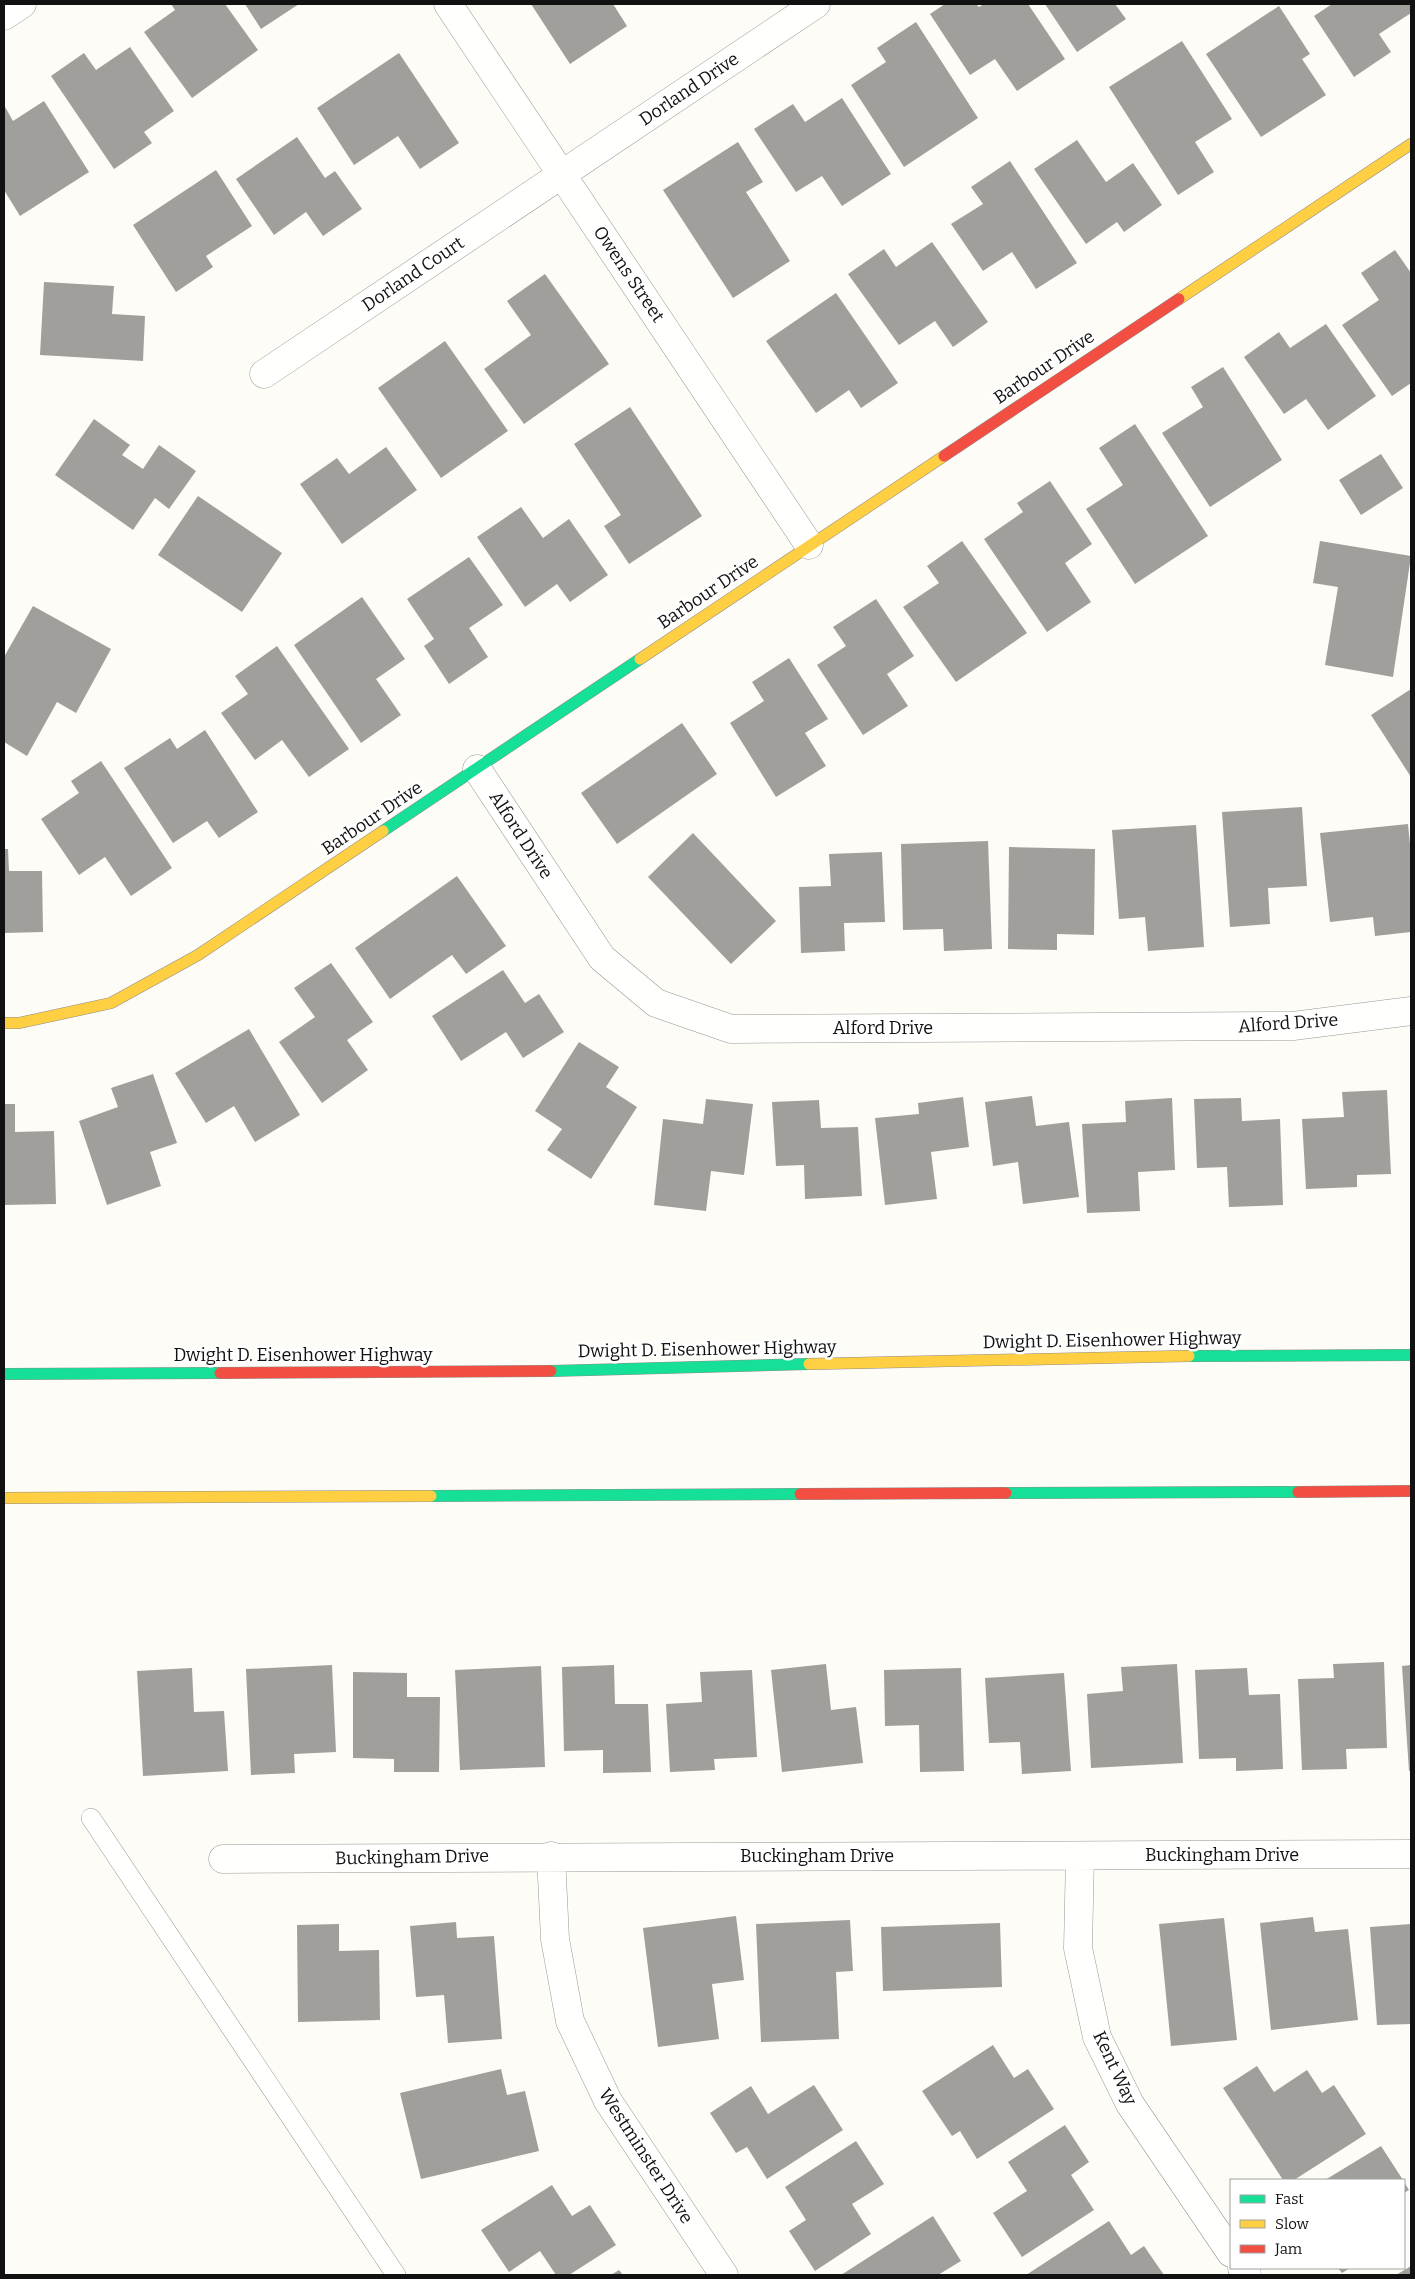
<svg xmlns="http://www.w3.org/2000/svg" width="1415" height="2279" viewBox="0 0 1415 2279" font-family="Bitter,serif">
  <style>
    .building { fill: #a19f9c }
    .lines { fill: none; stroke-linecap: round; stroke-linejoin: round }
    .lane-casing { stroke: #979795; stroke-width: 20 }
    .street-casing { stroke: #979795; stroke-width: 29 }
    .fast-casing { stroke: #8e8d8b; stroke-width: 12 }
    .slow-casing { stroke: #8e8d8b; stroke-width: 12 }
    .jam-casing { stroke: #8e8d8b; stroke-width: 12 }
    .lane { stroke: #fffffe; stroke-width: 19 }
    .street { stroke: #fffffe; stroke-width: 28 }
    .fast { stroke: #16e098; stroke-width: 11 }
    .slow { stroke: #ffcf43; stroke-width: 11 }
    .jam { stroke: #f24e42; stroke-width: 11 }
    .labels { text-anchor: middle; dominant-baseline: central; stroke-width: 5; stroke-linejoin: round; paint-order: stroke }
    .street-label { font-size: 18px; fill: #111; stroke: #fff }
  </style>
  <rect width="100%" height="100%" fill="#fdfcf7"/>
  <path class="building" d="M171,4H225L258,50L192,98L144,32L175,10Z
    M245,4H299L261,29Z
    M531,4H613L627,26L570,64Z
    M945,4H976L979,7L984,4H1028L1065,59L1017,91L995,59L970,75L930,14Z
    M1045,4H1115L1126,19L1077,52Z
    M1332,4H1410L1411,13L1379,34L1391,52L1354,77L1314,16Z
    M1279,6L1310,54L1302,59L1326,95L1261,137L1206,54Z
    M916,22L978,118L904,167L851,85L886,62L877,48Z
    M1182,41L1232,119L1195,142L1214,172L1178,195L1109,87Z
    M130,47L174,111L144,132L152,143L114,169L51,76L84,53L96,70Z
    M399,53L459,143L420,169L398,136L354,165L317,108Z
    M842,98L891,174L842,206L822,176L796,192L754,129L793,104L805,122Z
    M44,101L89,172L20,216L4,190V105L13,121Z
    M297,137L325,178L335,171L362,209L323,236L306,212L274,235L236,179Z
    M1077,140L1106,182L1133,163L1162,205L1124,232L1117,222L1086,244L1034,169Z
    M738,142L763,182L746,192L790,261L733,298L663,190Z
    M1010,161L1077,263L1036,289L1012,252L983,271L951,224L983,204L971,187Z
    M216,170L252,226L206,256L213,267L176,292L133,225Z
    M932,242L988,322L953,347L935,321L899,345L848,274L884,249L896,267Z
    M1395,250L1411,273V383L1392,396L1342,325L1379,300L1361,273Z
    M545,274L609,364L524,424L484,369L531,335L507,301Z
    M44,282L114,286L112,314L145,316L143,361L40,355Z
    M836,293L898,383L861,408L849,390L816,413L766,341Z
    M1326,324L1376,396L1328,430L1306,399L1284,414L1244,357L1279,332L1290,348Z
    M445,341L508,431L441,478L378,388Z
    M1223,367L1282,460L1210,507L1162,433L1203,407L1191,387Z
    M630,407L702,516L629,564L604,526L621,515L574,444Z
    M94,419L130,445L122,455L143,469L159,445L196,471L169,509L155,498L133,530L55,475Z
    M1135,424L1208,536L1135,584L1086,509L1123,485L1099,448Z
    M386,447L417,490L342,544L300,484L337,458L349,474Z
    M1381,454L1403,488L1361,515L1339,480Z
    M1050,481L1092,544L1065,563L1091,602L1047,632L984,539L1023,512L1017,503Z
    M198,496L282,553L242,612L158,555Z
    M521,507L543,538L569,519L608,575L570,602L557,584L525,607L477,537Z
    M962,541L1027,633L956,682L903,607L939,583L927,566Z
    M1320,541L1411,556L1393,677L1325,665L1338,587L1313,583Z
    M469,557L503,605L469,628L488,657L449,684L424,646L434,639L407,599Z
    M362,597L405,659L376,679L401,715L361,743L294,645Z
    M876,599L914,656L887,674L908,706L863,735L817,665L846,646L833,627Z
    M33,606L111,649L76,713L57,702L27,756L4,742V657Z
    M277,646L349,749L309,777L282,740L255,760L221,713L248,694L235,676Z
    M789,658L828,719L805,733L826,766L776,797L730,723L764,701L752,682Z
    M1411,689V777L1371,715Z
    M682,723L717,774L617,844L581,793Z
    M205,730L258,812L219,838L207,821L173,843L124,768L170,738L177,749Z
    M101,761L172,868L131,896L105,857L79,875L41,819L79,793L71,781Z
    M1302,807L1307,886L1268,888L1270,924L1230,927L1222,812Z
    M1408,824L1411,854V932L1375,936L1373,917L1330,922L1320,833Z
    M1196,825L1204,947L1148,951L1145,917L1119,919L1112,830Z
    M693,833L776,921L731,964L648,877Z
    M988,841L992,949L944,951L943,929L903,930L901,844Z
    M1009,847L1095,849L1094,935L1057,934V950L1008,949Z
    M4,849H8L9,871H42L43,932L4,933Z
    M882,852L885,922L844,923L845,951L801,953L799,887L831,886L829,854Z
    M457,876L506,946L466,974L452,955L390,999L355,948Z
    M331,963L373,1022L347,1040L368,1070L322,1103L279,1042L315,1017L294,988Z
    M503,970L525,1003L539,994L564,1032L523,1058L506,1032L461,1061L432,1016Z
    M249,1029L300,1115L255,1142L234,1106L206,1123L175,1073Z
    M579,1042L619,1067L606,1087L637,1107L591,1179L547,1150L562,1129L535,1111Z
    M153,1074L177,1143L150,1152L161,1186L107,1205L79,1121L118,1107L111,1088Z
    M1387,1090L1391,1174L1357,1175V1187L1306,1189L1302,1119L1344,1117L1342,1092Z
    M1032,1096L1036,1126L1069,1122L1079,1197L1023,1204L1018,1162L993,1166L985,1102Z
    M963,1097L969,1147L931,1152L937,1199L885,1205L875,1118L919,1114L918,1103Z
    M1172,1098L1175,1170L1138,1172L1140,1211L1087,1213L1082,1124L1126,1122L1125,1101Z
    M1241,1098L1242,1121L1280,1119L1283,1205L1229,1207L1227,1167L1197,1168L1194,1099Z
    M706,1099L753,1104L744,1175L711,1171L706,1211L654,1205L663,1119L703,1124Z
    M819,1100L821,1128L858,1127L862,1196L805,1199L804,1165L776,1166L772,1102Z
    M4,1104H15V1132L54,1131L56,1204L4,1205Z
    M1384,1662L1387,1748L1346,1749L1347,1769L1302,1770L1298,1679L1334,1678L1333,1664Z
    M826,1664L831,1710L856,1707L863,1763L782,1772L771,1670Z
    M1177,1664L1183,1763L1091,1768L1087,1694L1123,1691L1121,1667Z
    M332,1665L336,1752L294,1754L295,1773L251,1775L246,1669Z
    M614,1665L615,1704H648L651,1772L603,1773V1750L564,1751L562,1667Z
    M1411,1665V1771H1409L1402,1666Z
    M541,1666L545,1767L460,1770L455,1670Z
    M192,1668L194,1712L224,1711L228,1771L143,1776L137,1671Z
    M961,1668L964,1771L920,1772L919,1725L885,1726L884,1670Z
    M1247,1668L1249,1695L1280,1694L1283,1769L1236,1771V1758L1199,1759L1195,1670Z
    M752,1670L757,1757L714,1759L715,1770L670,1772L666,1704L702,1702L700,1672Z
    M353,1672L407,1673V1697H440L439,1772H394V1759L353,1758Z
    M1064,1673L1071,1771L1022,1774L1020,1742L989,1743L985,1678Z
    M736,1916L744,1980L712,1984L719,2039L658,2047L643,1928Z
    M1313,1917L1315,1932L1348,1929L1358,2020L1271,2030L1260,1923Z
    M1224,1918L1237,2040L1171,2046L1159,1924Z
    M850,1920L853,1971L836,1972L839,2039L761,2042L756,1924Z
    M456,1922L457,1938L494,1936L502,2039L448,2043L444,1995L416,1997L410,1926Z
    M1000,1923L1002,1987L883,1991L881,1927Z
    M339,1924V1951L379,1950L380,2020L298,2022L297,1925Z
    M1411,1924V2024L1377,2025L1370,1927Z
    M993,2045L1014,2078L1028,2069L1054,2109L977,2159L960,2131L952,2136L922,2091Z
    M1257,2066L1274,2092L1307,2070L1322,2093L1334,2085L1366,2134L1294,2180H1283L1223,2088Z
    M501,2069L507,2095L525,2091L539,2151L421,2179L400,2093Z
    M814,2085L843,2130L767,2179L747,2147L736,2153L710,2113L751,2086L768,2114Z
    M1065,2125L1089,2162L1071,2175L1094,2210L1022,2257L993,2213L1027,2191L1008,2162Z
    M856,2141L884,2184L852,2204L871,2234L815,2271L789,2231L806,2220L785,2187Z
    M1381,2146L1403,2180H1325Z
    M1404,2182L1409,2190L1404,2193Z
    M552,2185L572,2216L590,2205L616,2245L569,2275H556L540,2251L509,2272L481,2230Z
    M933,2216L961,2261L938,2275H841Z
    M1109,2221L1131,2255L1144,2246L1164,2275H1026Z
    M1411,2266V2275H1396Z
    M1338,2268H1350L1342,2273Z
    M619,2270L623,2275H611Z"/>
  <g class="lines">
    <g class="lane-casing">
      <path id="lane" d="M91,1818L396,2275"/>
    </g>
    <g class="street-casing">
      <path id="street" d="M448,4L809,545
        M4,16L22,4
        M264,374L816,4
        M477,769L602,958L656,1003L731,1029L1293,1026L1411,1011
        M551,1856L555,1939L570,2021L608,2101L724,2275
        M1080,1856L1078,1948L1097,2037L1130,2104L1231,2253
        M223,1859L1411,1854
        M1242,2268L1247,2275"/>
    </g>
    <g class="fast-casing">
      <path id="fast" d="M383,831L640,659
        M1189,1356L1411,1355
        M551,1371L809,1364
        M4,1374L220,1373
        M1006,1493L1298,1492
        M431,1496L800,1494"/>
    </g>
    <g class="slow-casing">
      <path id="slow" d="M1179,299L1411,144
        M640,659L944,456
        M4,1023H19L111,1003L198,955L383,831
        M809,1364L1189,1356
        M4,1498L431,1496"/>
    </g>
    <g class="jam-casing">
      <path id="jam" d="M944,456L1179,299
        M220,1373L551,1371
        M1298,1492L1411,1491
        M800,1494L1006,1493"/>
    </g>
    <use href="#lane" class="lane"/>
    <use href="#street" class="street"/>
    <use href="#fast" class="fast"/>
    <use href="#slow" class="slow"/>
    <use href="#jam" class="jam"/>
  </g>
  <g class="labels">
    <g class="street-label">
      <text transform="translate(689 89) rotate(-34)">Dorland Drive</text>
      <text transform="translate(413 274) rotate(-34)">Dorland Court</text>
      <text transform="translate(629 274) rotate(56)">Owens Street</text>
      <text transform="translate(1044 367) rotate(-34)">Barbour Drive</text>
      <text transform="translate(708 592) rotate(-34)">Barbour Drive</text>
      <text transform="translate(372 818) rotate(-34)">Barbour Drive</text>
      <text transform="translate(521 835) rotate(57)">Alford Drive</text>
      <text transform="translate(1288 1023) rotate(-4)">Alford Drive</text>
      <text x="883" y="1028">Alford Drive</text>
      <text transform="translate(1112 1340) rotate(-1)">Dwight D. Eisenhower Highway</text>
      <text transform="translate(707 1349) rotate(-1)">Dwight D. Eisenhower Highway</text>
      <text x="303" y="1355">Dwight D. Eisenhower Highway</text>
      <text x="1222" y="1855">Buckingham Drive</text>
      <text x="817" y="1856">Buckingham Drive</text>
      <text transform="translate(412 1857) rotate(-1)">Buckingham Drive</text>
      <text transform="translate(1115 2068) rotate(65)">Kent Way</text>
      <text transform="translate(646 2156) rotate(57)">Westminster Drive</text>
    </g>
  </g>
  <rect width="1415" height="2279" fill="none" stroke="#111111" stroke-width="10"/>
  <rect x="1230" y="2179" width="175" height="90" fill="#ffffff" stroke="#a0a0a0"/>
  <rect x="1240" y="2195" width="25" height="8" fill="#16e098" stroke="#a0a0a0"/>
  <text x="1275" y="2204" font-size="15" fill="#111111">Fast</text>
  <rect x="1240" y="2220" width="25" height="8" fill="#ffcf43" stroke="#a0a0a0"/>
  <text x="1275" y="2229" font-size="15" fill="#111111">Slow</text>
  <rect x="1240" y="2245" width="25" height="8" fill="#f24e42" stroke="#a0a0a0"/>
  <text x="1275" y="2254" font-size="15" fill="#111111">Jam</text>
</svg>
